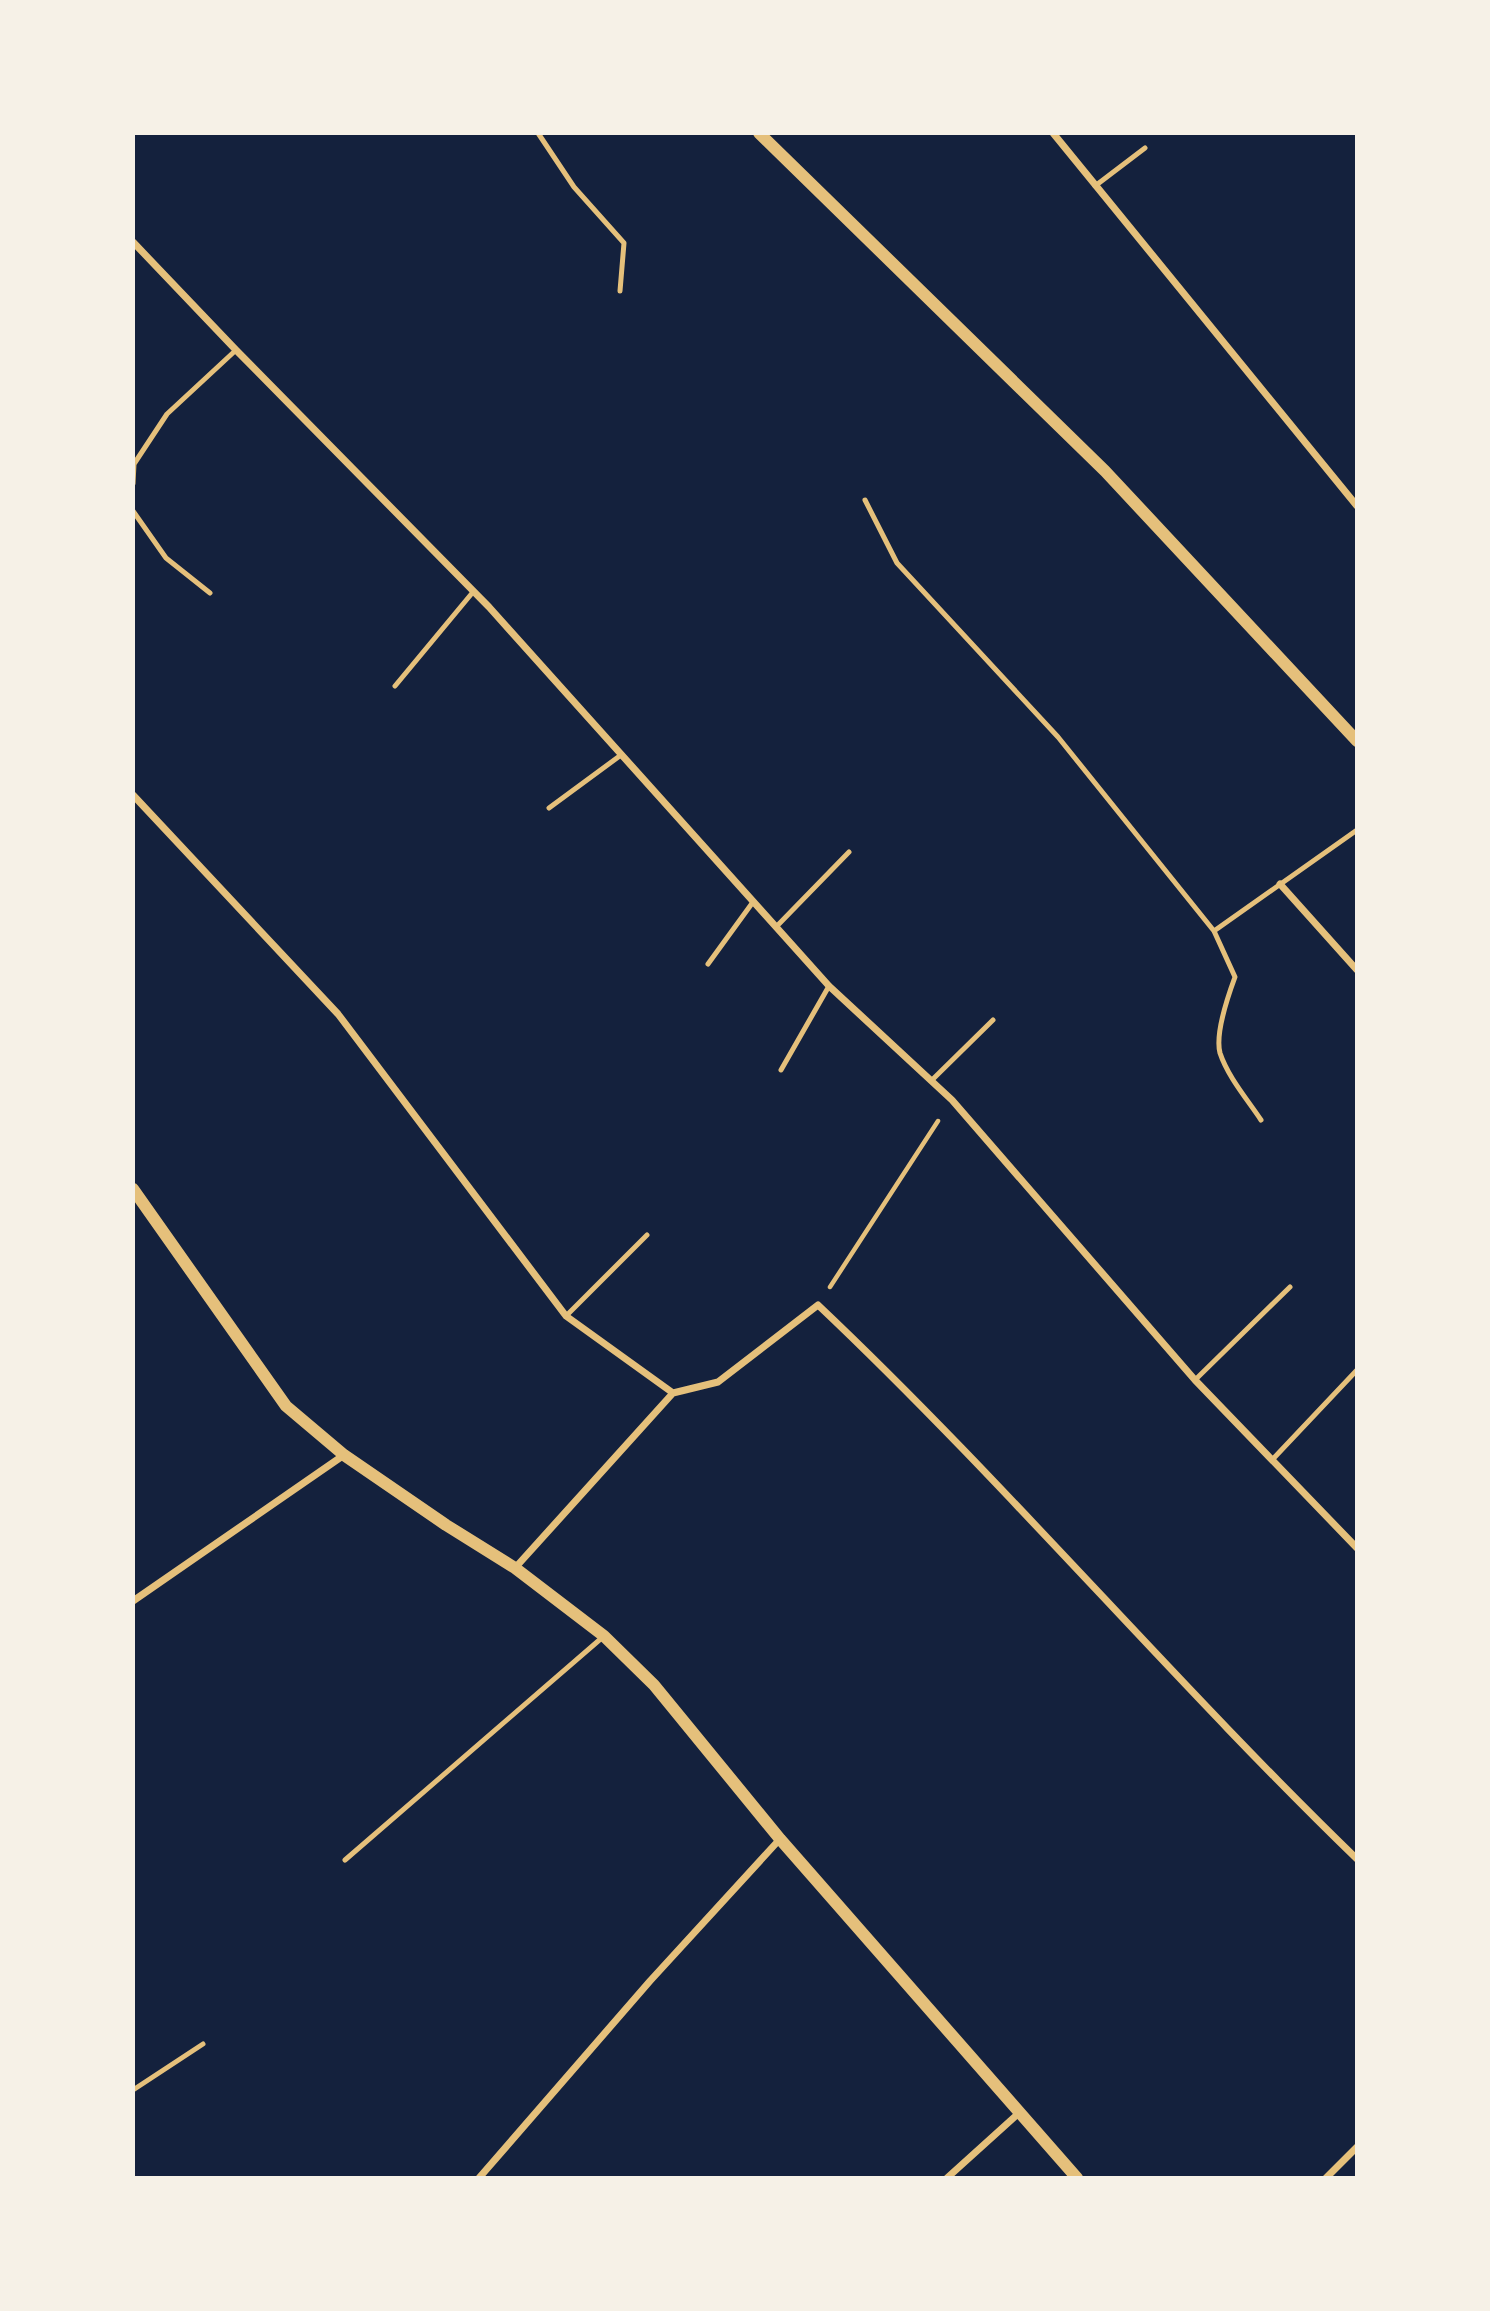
<svg xmlns="http://www.w3.org/2000/svg" width="1490" height="2311" viewBox="0 0 1490 2311" font-family="'Work Sans',sans-serif">
  <style>
    .lines { fill: none; stroke-linecap: round; stroke-linejoin: round }
    .path { stroke: #e5c07b; stroke-width: 4.5 }
    .service { stroke: #e5c07b; stroke-width: 5 }
    .minor { stroke: #e5c07b; stroke-width: 7 }
    .tertiary { stroke: #e5c07b; stroke-width: 12 }
  </style>
  <rect width="100%" height="100%" fill="#14213d"/>
  <g class="lines">
    <path class="path" d="M830,1287L938,1121"/>
    <path class="service" d="M538,133L574,187L624,243L620,291
      M1095,186L1145,148
      M133,484L134,464L167,414L236,350
      M865,500L897,563L1058,737L1214,931L1235,977C1228,996 1215,1034 1220,1053C1228,1077 1247,1099 1261,1120
      M133,511L166,558L210,593
      M395,686L473,592
      M549,808L621,755
      M776,927L849,852
      M1214,931L1357,830
      M708,964L753,902
      M781,1070L829,986
      M932,1080L993,1020
      M566,1316L647,1235
      M1195,1380L1290,1287
      M1272,1460L1357,1370
      M345,1860L604,1636
      M133,2090L203,2044"/>
    <path class="minor" d="M1053,133L1357,506
      M133,242L236,350L489,607L829,986L952,1100L1195,1380L1357,1548
      M133,795L338,1014L566,1316L673,1393L718,1382L818,1305C1005,1482 1172,1680 1357,1859
      M1280,884L1357,970
      M515,1568L673,1393
      M133,1601L344,1455
      M479,2178L650,1981L780,1839
      M947,2178L1020,2112
      M1326,2178L1357,2147"/>
    <path class="tertiary" d="M759,133L1105,471L1357,741
      M133,1189L286,1406L344,1455L446,1525L515,1568L604,1636L654,1685L780,1839L1077,2178"/>
  </g>
  <rect width="1490" height="2311" fill="none" stroke="#f6f1e7" stroke-width="270"/>
</svg>
